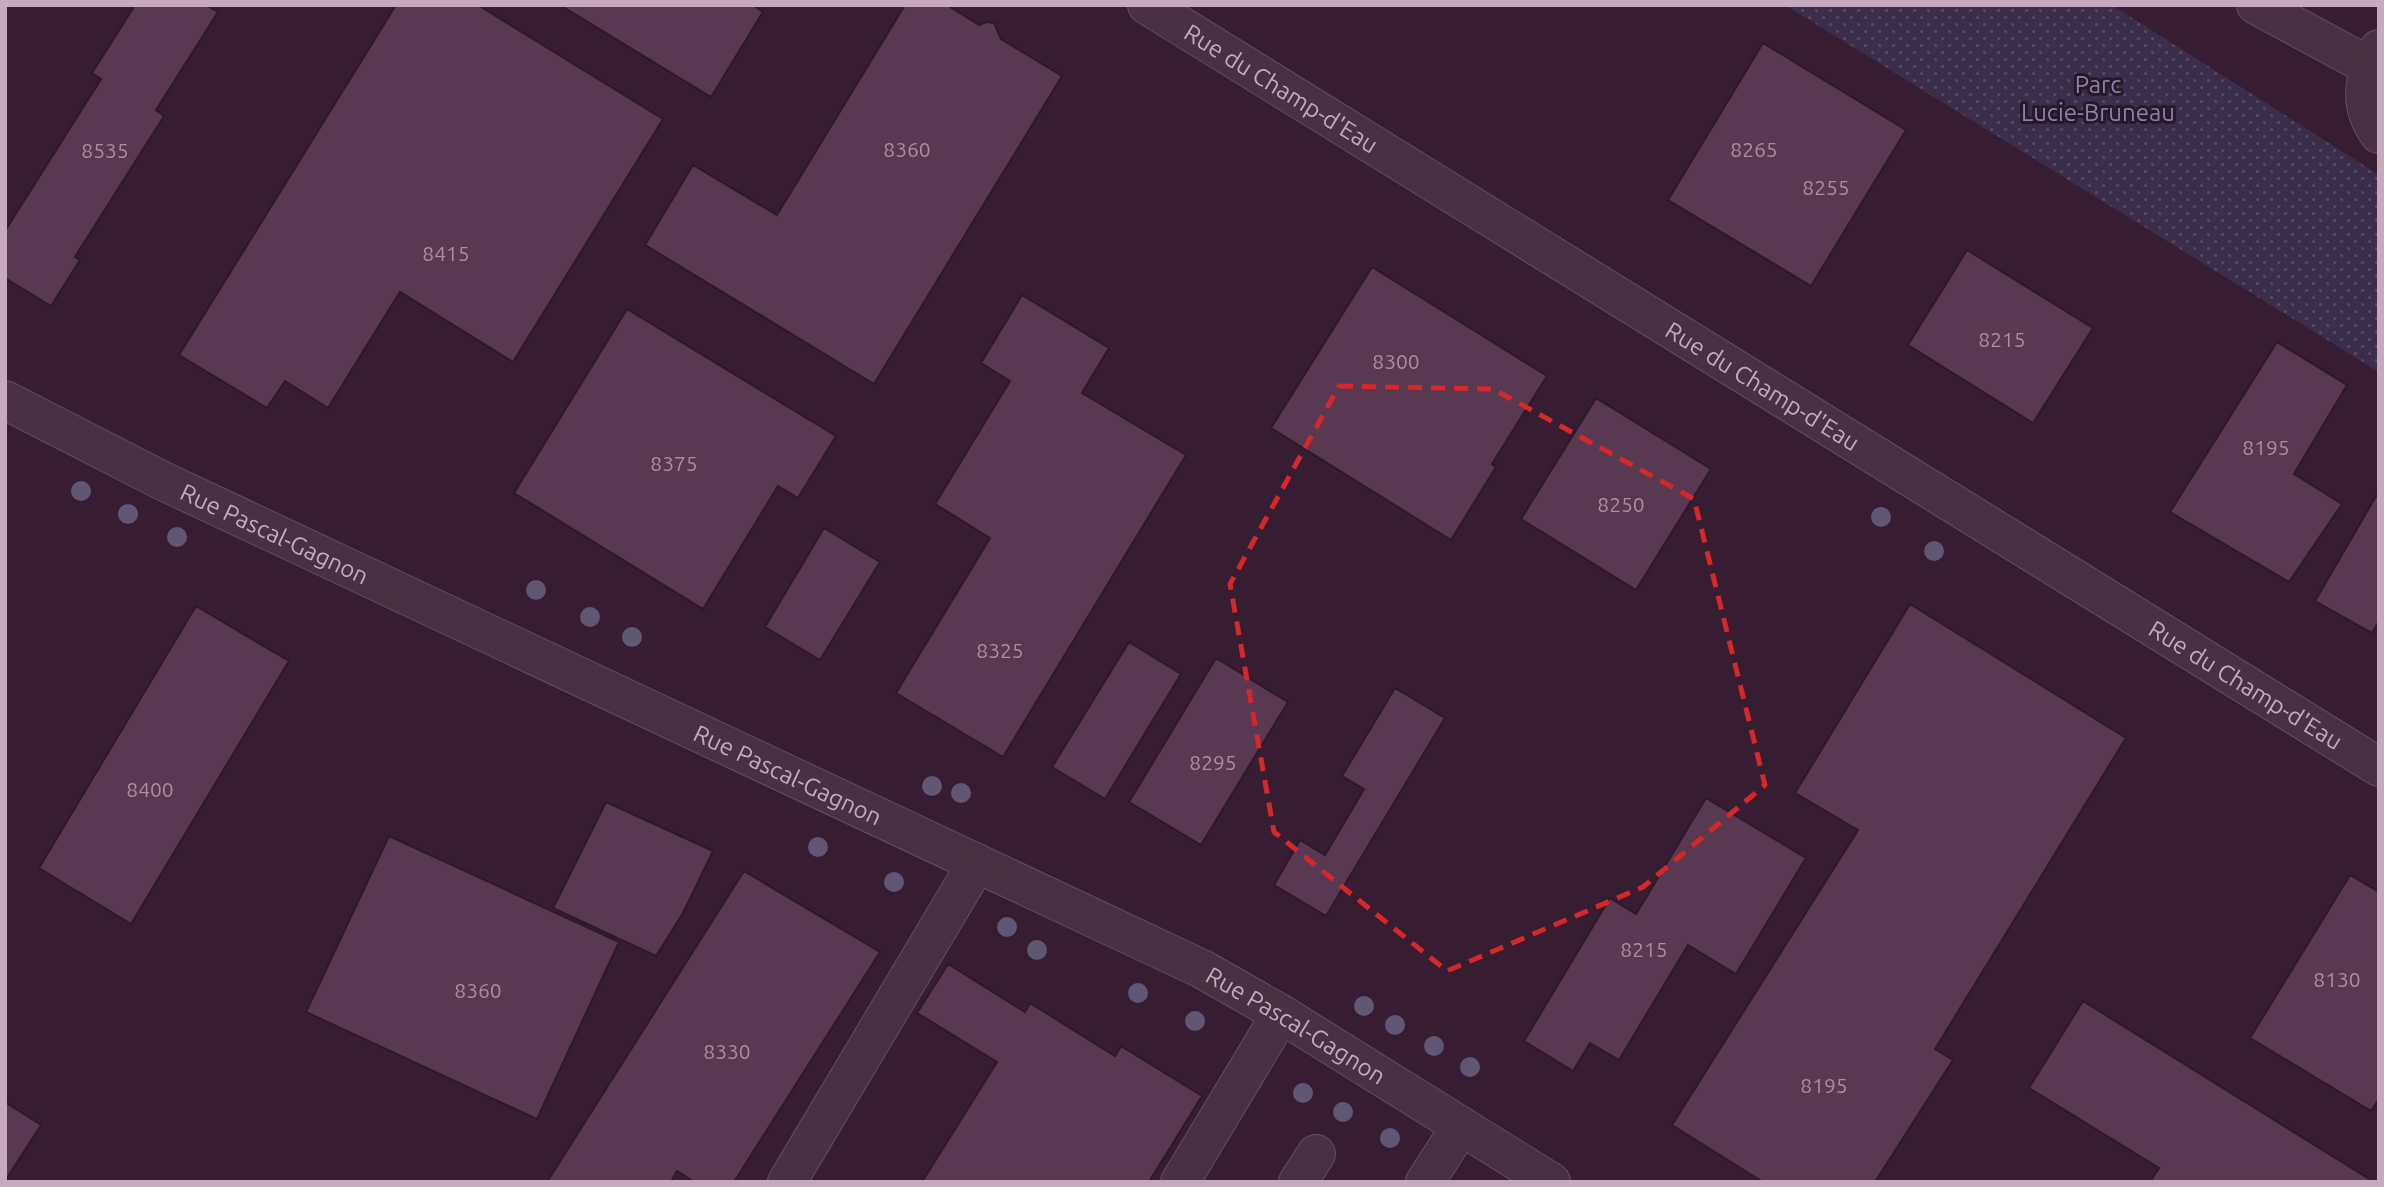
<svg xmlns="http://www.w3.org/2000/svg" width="2384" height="1187" viewBox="0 0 2384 1187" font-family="Ubuntu,sans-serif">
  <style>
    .grass { fill: url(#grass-dots) }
    .building { fill: #583951; stroke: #2e1829; stroke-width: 2 }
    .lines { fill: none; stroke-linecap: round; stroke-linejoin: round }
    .minor-casing { stroke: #664e60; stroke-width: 40 }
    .minor { stroke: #473142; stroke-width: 38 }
    .tree { fill: #605775 }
    .marked { fill: none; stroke: #d62828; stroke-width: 5; stroke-dasharray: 14 9; stroke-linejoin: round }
    .labels { text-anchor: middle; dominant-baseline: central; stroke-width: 6; stroke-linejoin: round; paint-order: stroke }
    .number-label { font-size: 21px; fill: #aa8ea3 }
    .park-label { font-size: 24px; fill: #8186ab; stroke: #2b1727 }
    .street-label { font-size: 24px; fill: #c5aabe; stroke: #2b1727 }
  </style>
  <defs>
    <pattern id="grass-dots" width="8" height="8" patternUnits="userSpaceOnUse" patternTransform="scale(1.75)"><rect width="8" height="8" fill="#3b2e4b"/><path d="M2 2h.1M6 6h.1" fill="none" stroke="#564a63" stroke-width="1.8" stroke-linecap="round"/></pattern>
  </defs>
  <rect width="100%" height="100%" fill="#371d32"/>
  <path class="grass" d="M1785,5H2112L2379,175V372Z"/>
  <path class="building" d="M135,5H206L218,12L156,110L164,116L75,257L80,260L51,306L5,278V231L101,79L92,73Z
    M396,5H478L663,119L513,362L400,292L328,408L285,381L267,408L179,355Z
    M560,5H753L763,12L711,97Z
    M905,5H947L979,25L987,22L994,23L1001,39L1062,76L874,384L645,245L693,165L777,215Z
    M1763,43L1906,130L1811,286L1668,200Z
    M1967,250L2093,328L2033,423L1908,345Z
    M1372,267L1547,376L1492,464L1496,467L1451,540L1271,428Z
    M1022,295L1109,348L1082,393L1186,455L1003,757L896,693L990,538L935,504L1010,381L981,363Z
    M627,309L836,436L798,498L778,486L703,609L514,493Z
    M2277,342L2347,385L2294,474L2342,504L2289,582L2170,512Z
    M1596,398L1711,469L1636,590L1521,519Z
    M2379,491V621L2372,633L2315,601Z
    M824,528L880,562L820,660L765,627Z
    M1910,604L2126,738L1935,1049L1953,1060L1875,1182H1763L1672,1125L1858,830L1795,793Z
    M196,606L289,661L131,924L39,868Z
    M1129,642L1181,674L1105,799L1052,767Z
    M1216,658L1288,702L1201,845L1129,802Z
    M1395,688L1445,718L1326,916L1274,885L1300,840L1325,855L1364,789L1342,776Z
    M1706,798L1806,858L1736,974L1688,945L1619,1060L1590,1043L1573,1071L1524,1041L1610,898L1636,914Z
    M606,802L713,851L683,913L656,956L553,908Z
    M389,836L619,942L537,1119L306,1012Z
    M744,871L880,952L734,1182H694L677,1171L671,1182H547Z
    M2350,875L2379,892V1099L2371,1111L2250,1038Z
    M948,964L1025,1012L1030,1003L1115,1056L1121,1046L1202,1096L1149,1182H922L997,1062L917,1013Z
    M2083,1001L2374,1182H2150L2159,1168L2029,1088Z
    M5,1102L41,1125L5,1181Z"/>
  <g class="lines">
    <g class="minor-casing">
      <g id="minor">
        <path id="s1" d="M1147,5L2379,767"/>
        <path d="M2256,5L2369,66"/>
        <path d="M2379,49C2363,79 2358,105 2379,134"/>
        <path id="s2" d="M5,400L163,481L1202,969L1281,1014L1551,1182"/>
        <path d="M787,1182L977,863"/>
        <path d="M1180,1182L1281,1014"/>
        <path d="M1298,1182L1316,1154"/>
        <path d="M1425,1182L1461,1126"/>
      </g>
    </g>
    <use href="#minor" class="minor"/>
  </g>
  <g class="tree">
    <circle cx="81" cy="491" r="10"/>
    <circle cx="128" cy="514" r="10"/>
    <circle cx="1881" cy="517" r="10"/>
    <circle cx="177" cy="537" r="10"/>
    <circle cx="1934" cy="551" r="10"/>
    <circle cx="536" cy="590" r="10"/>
    <circle cx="590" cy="617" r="10"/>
    <circle cx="632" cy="637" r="10"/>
    <circle cx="932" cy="786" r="10"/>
    <circle cx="961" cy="793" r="10"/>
    <circle cx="818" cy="847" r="10"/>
    <circle cx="894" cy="882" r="10"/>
    <circle cx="1007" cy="927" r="10"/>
    <circle cx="1037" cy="950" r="10"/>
    <circle cx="1138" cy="993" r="10"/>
    <circle cx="1364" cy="1006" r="10"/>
    <circle cx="1195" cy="1021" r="10"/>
    <circle cx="1395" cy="1025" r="10"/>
    <circle cx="1434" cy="1046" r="10"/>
    <circle cx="1470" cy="1067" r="10"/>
    <circle cx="1303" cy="1093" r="10"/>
    <circle cx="1343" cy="1112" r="10"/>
    <circle cx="1390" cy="1138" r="10"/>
  </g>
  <path class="marked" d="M1339,386L1493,389L1694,499L1765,785L1643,887L1447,971L1274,832L1230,584Z"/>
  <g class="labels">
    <g class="number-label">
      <text x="907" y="149">8360</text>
      <text x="1754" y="149">8265</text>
      <text x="105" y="150">8535</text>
      <text x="1826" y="187">8255</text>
      <text x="446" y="253">8415</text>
      <text x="2002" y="339">8215</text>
      <text x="1396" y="361">8300</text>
      <text x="2266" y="447">8195</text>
      <text x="674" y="463">8375</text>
      <text x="1621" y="504">8250</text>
      <text x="1000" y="650">8325</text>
      <text x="1213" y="762">8295</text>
      <text x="150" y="789">8400</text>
      <text x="1644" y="949">8215</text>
      <text x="2337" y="979">8130</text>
      <text x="478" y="990">8360</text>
      <text x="727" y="1051">8330</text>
      <text x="1824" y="1085">8195</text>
    </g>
    <g class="park-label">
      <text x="2098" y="84">Parc<tspan x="2098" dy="28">Lucie-Bruneau</tspan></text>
    </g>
    <g class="street-label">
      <text stroke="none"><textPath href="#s1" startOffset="158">Rue du Champ-d'Eau</textPath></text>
      <text stroke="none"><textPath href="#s1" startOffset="724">Rue du Champ-d'Eau</textPath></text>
      <text stroke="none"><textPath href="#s2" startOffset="301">Rue Pascal-Gagnon</textPath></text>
      <text stroke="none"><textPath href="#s1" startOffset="1292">Rue du Champ-d'Eau</textPath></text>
      <text stroke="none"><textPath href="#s2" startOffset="868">Rue Pascal-Gagnon</textPath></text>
      <text stroke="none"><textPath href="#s2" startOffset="1435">Rue Pascal-Gagnon</textPath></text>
    </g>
  </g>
  <rect width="2384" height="1187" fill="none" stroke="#c5aabe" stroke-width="14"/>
</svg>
